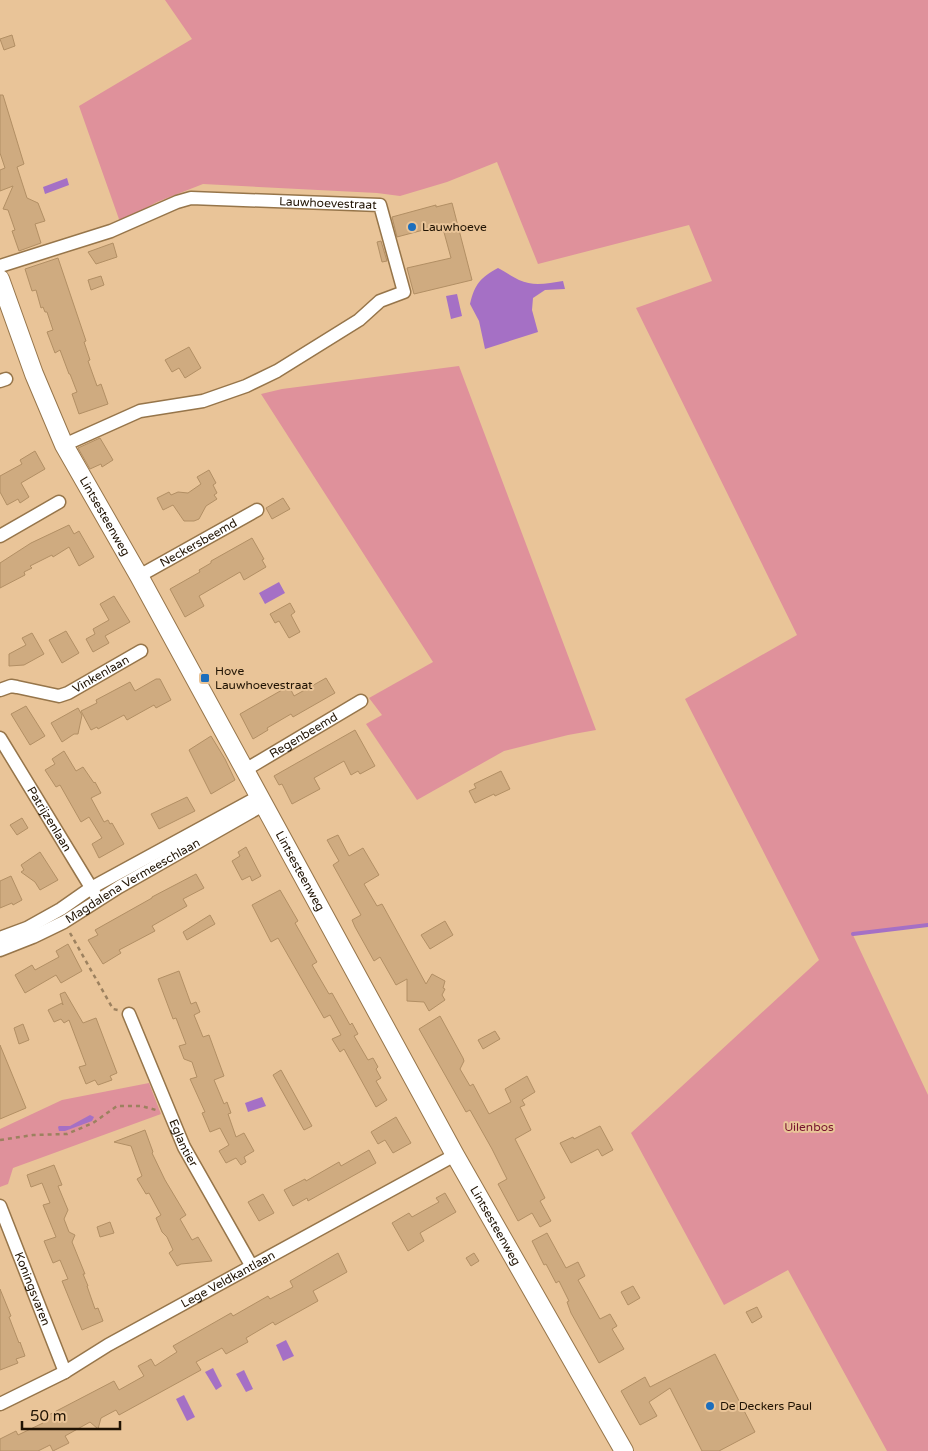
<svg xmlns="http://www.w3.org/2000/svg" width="928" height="1451" viewBox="0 0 928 1451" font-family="'Varela Round',sans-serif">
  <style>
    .green { fill: #df919b }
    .water { fill: #a570c5 }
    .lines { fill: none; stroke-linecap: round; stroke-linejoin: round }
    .stream { stroke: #a570c5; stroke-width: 4 }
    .building { fill: #cfab80; stroke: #b28f64 }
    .street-casing { stroke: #96754a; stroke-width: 15 }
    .secondary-casing { stroke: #96754a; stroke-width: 20 }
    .path { stroke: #9c815f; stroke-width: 2.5; stroke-dasharray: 4 4; stroke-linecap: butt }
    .street { stroke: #fff; stroke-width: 12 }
    .secondary { stroke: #fff; stroke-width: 18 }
    .poi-dot { fill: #1c6ebd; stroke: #e9c498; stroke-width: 2 }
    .labels { text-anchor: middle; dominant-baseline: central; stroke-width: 4; stroke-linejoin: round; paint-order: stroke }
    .street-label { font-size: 12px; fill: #201303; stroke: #e9c498 }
    .poi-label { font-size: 12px; fill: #201303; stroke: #e9c498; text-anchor: start }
    .park-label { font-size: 12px; fill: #75122d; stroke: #e9c498 }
  </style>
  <rect width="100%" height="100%" fill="#e9c498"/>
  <path class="green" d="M165,0H928V925L853,935L928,1095V1451H887L788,1270L724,1305L631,1133L819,960L685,699L797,635L636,308L712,281L689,225L538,264L497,162L447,182L400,196L377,193L203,184L157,202L120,222L79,106L192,39Z
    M459,366L596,730L568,735L504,751L417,800L366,724L382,715L369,698L433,662L261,394L282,389Z
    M149,1083L161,1114L13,1168L8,1184L0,1187V1129L62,1100Z"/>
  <path class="water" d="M67,178L69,185L45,194L43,187Z
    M498,268C506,272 512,277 519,280C534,287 548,283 563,281L565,289L545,290L533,298L532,310L538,332L485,349L479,321L470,304C475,284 480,278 498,268Z
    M457,294L462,316L451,319L446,296Z
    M279,582L285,593L265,604L259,593Z
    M262,1097L266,1106L248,1112L245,1103Z
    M90,1115L94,1117L92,1121L65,1131H59L58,1127L59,1126H70Z
    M286,1340L294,1356L283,1361L276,1345Z
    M213,1368L222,1386L216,1390L205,1372Z
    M244,1370L253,1389L246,1392L236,1374Z
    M184,1395L195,1417L187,1421L176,1399Z"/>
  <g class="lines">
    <path class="stream" d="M853,934L928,925"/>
  </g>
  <path class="building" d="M12,35L15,46L4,50L0,39Z
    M0,95H3L24,164L17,167L27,198L38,203L45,221L35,224L41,243L19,251L12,231L15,230L8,210L3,209L13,186L0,191V170L5,168L0,153Z
    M452,203L472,280L414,294L407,268L451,258L442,225L397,237L392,217L436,205V207Z
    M381,241L387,261L382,262L377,242Z
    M113,243L117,257L96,264L88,252Z
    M58,258L86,341L84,342L90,360L88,361L97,386L101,384L108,404L79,414L72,394L77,392L70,374H69L60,350L55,353L47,332L53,330L47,312H45L43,307L41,308L36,290L32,291L25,269Z
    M101,276L104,285L91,290L88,280Z
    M189,347L201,368L185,378L179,368L172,372L165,360Z
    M100,438L113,460L102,467L101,464L90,469L78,448Z
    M35,451L45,469L21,483L29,497L20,503L18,499L7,505L0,492V476L22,464L20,460Z
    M209,470L216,483L213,485L217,493L214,495L217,499L206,506L199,519L194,521H184L173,505L163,510L157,498L169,492L171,495L178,492L188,493L201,484L197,477Z
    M283,498L290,509L272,519L266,508Z
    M69,525L74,534L79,531L94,557L79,566L69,547L53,557L52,555L30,566L32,568L24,572L25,575L0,588V563L31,543Z
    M252,538L264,559L262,560L266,567L244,580L240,572L199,596L204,606L185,617L170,589L200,572L199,570L211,563V561Z
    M114,596L130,622L105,636L109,643L93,652L86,639L95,634L93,629L109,620L100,604Z
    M290,603L295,612L291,615L300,632L289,638L279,621L275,623L270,614Z
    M66,631L79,653L62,663L49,640Z
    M32,633L44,654L24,665L9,666V654L26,645L22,638Z
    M326,678L335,693L293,717L291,714L267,728L268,730L253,739L240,714L289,686L294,696Z
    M156,679H160L171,700L156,708L154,705L127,720L124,715L98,729L97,727L91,730L81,711L97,703L96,700L130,682L135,691Z
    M26,706L45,736L30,745L11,714Z
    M78,708L82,715L78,734H74L62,742L51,723Z
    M355,730L375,766L360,774L358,771L351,775L344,761L314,778L320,789L292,804L282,784L279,785L274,776Z
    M211,736L225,759L235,780L211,794L189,750Z
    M64,751L76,771L83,767L94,783L95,782L101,793L91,798L104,822L108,820L110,824L112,823L124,844L99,858L92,844L102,838L89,817L81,822L60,785L56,787L45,770L55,764L52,759Z
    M501,771L510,789L495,796L494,794L475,803L469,791L476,788L474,784Z
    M187,797L195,811L159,829L151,814Z
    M22,818L28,828L17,835L10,825Z
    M338,835L349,856L363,848L379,875L364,884L377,906L382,904L426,984L432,974L445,981L443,988L445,989L442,995L445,1000L429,1011L424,1002L407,1001V979L396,985L380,957L374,961L355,927L352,920L361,915L333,865L339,861L327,840Z
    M246,847L261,876L252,881L250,876L242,880L232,861L240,856L238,852Z
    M40,852L58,880L40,890L35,882L21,872L24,870L21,865Z
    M196,874L204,888L183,899L187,906L152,926L155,931L119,950L121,953L103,964L88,940L98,935L95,930L152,898V897Z
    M11,876L22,900L13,905L12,903L0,908V881Z
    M280,890L298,921L295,923L317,962L312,965L329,994L332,993L350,1025L352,1023L358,1034L354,1036L368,1060L373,1058L378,1067L376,1069L381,1078L376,1081L387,1100L376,1107L344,1049L340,1052L332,1039L341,1035L330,1015L324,1018L278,938L271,942L252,905Z
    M210,915L215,924L187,940L183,932Z
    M445,921L453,935L430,949L421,935Z
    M68,944L82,971L61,983L56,975L25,993L15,975L32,965L35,970L59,957L56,951Z
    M179,971L191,1004L196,1002L200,1012L194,1015L203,1037L209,1035L224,1076L214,1080L224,1104L227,1102L231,1113L228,1114L236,1137L244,1133L254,1151L244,1157L246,1162L241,1165L236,1158L226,1163L219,1151L229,1145L220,1128L210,1132L202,1113L205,1112L190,1079L197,1077L192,1062L184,1059L179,1046L186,1044L176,1018L173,1019L158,979Z
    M65,992L83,1023L96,1018L117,1073L110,1076L112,1080L98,1085L95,1080L86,1084L79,1067L86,1065L69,1020L64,1023L61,1019L54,1022L48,1010L62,1003L63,1005L60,994Z
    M440,1016L463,1058L464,1061L460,1069L470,1086L473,1084L489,1114L511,1102L505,1089L527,1076L535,1092L522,1100L525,1105L520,1107L531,1130L515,1139L545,1198L540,1201L551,1221L540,1227L532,1213L518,1221L498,1184L507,1179L492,1149L470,1110L466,1112L419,1029Z
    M23,1024L29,1040L19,1044L14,1028Z
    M495,1031L500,1039L483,1049L478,1040Z
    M0,1045L26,1108L0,1119Z
    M281,1070L312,1126L304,1130L273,1075Z
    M396,1117L411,1143L393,1153L385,1140L378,1144L371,1132Z
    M600,1126L613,1150L602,1156L598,1149L571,1163L560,1143L573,1137L574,1139Z
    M145,1130L153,1152L152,1153L165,1180L186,1215L180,1219L192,1240L198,1237L212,1261L181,1264L177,1266L169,1253L173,1250L167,1237L162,1232L156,1218L161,1215L149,1193L146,1194L137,1179L142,1176L131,1146L114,1142Z
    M369,1150L376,1163L308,1201L307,1198L293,1206L284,1190L305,1179L306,1181L339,1162L341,1166Z
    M54,1165L62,1185L58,1186L68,1210L64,1219L69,1232L75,1235L72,1242L85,1274H83L88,1286H87L95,1309L98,1308L103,1321L82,1330L62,1281L68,1279L60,1260L53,1263L44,1241L56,1237L43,1205L50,1203L42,1183L31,1187L27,1175Z
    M445,1193L456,1212L420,1233L424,1241L408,1251L392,1223L409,1213L412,1217L439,1202L436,1198Z
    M263,1194L274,1213L259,1221L248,1202Z
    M110,1222L114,1233L100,1237L97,1227Z
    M547,1233L566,1268L578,1262L585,1276L578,1280L600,1319L610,1314L617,1326L612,1329L624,1349L599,1363L571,1313L567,1302L569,1301L559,1281L556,1283L546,1264L544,1265L532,1241Z
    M338,1253L347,1272L313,1291L318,1301L275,1325L273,1322L246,1338L248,1342L226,1354L222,1348L196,1362L201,1370L119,1415L116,1410L101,1418L98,1429L90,1422L65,1436L69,1443L53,1451L50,1445L38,1451H0V1439L16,1431L18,1435L43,1423L41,1419L114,1381L119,1390L144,1376L138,1366L151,1359L155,1366L177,1352L173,1346L231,1313L233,1316L268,1296L270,1299L293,1287L290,1281Z
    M474,1253L479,1261L471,1266L466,1258Z
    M633,1286L640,1298L628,1305L621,1292Z
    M0,1289L11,1316L9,1317L19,1343L20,1342L25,1356L16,1359L18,1363L0,1370Z
    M757,1307L762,1317L752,1323L746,1312Z
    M715,1354L755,1432L719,1451H702L670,1388L649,1402L657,1416L640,1425L621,1391L645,1377L650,1387Z"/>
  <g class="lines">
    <g class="street-casing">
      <g id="street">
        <path id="s1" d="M0,266L111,231L177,202L191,198L380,205L404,292L380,301L359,320L277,371L246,386L203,401L140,411L64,445"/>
        <path d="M0,381L6,379"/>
        <path d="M0,536L59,502"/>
        <path id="s2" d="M139,576L257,510"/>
        <path id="s3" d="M0,690L11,686L17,687L59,696L68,693L141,651"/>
        <path id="s4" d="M0,738L95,894"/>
        <path id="s5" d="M245,770L361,701"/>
        <path d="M0,938L27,928L61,909L91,888L258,797"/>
        <path id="s6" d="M0,950L33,937L64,922L119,887L263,805"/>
        <path id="s7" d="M129,1014L184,1147L251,1265"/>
        <path id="s8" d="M0,1206L65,1372"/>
        <path id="s9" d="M0,1404L65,1372L108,1345L455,1155"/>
      </g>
    </g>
    <g class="secondary-casing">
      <g id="secondary">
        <path id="s10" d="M0,279L34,374L64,445L139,576L455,1155L624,1451"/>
      </g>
    </g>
    <path class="path" d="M70,933L113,1009L118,1010
      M0,1140L33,1135L67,1134L93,1123L117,1106H141L156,1110"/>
    <use href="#street" class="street"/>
    <use href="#secondary" class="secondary"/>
  </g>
  <g class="poi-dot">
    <circle cx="412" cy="227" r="5"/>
    <rect x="200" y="673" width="10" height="10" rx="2.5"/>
    <circle cx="710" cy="1406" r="5"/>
  </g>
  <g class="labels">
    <g class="street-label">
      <text stroke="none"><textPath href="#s1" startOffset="340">Lauwhoevestraat</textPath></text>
      <text stroke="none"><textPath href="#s10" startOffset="260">Lintsesteenweg</textPath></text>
      <text stroke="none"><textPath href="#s2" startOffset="68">Neckersbeemd</textPath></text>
      <text stroke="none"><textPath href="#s3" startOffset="108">Vinkenlaan</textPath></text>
      <text stroke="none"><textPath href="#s5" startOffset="68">Regenbeemd</textPath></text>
      <text stroke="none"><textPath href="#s4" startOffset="95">Patrijzenlaan</textPath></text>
      <text stroke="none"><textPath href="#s10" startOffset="665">Lintsesteenweg</textPath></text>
      <text stroke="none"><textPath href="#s6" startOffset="150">Magdalena Vermeeschlaan</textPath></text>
      <text stroke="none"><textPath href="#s7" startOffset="140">Eglantier</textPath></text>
      <text stroke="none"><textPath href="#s10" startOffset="1070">Lintsesteenweg</textPath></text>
      <text stroke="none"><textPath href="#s9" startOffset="260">Lege Veldkantlaan</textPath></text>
      <text stroke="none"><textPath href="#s8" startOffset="89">Koningsvaren</textPath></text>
    </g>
    <g class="poi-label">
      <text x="422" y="227">Lauwhoeve</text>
      <text x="215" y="671">Hove<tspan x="215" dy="14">Lauwhoevestraat</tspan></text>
      <text x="720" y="1406">De Deckers Paul</text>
    </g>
    <g class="park-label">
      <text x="809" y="1127">Uilenbos</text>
    </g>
  </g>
  <path d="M22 1421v8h98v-8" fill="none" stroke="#201303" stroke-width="2.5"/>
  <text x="30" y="1421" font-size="15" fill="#201303" stroke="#e9c498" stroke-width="4" paint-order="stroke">50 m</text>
</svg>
